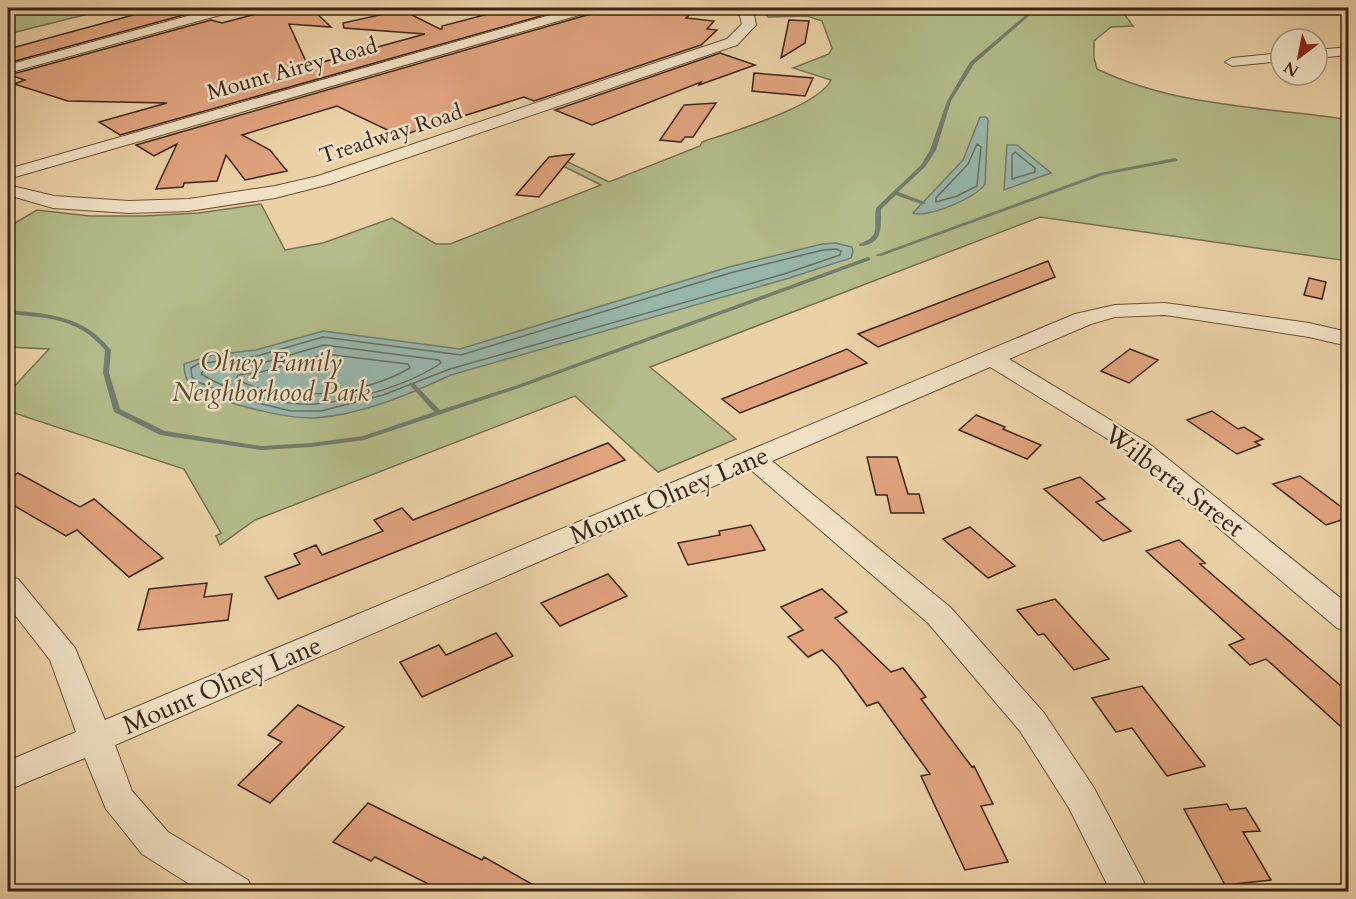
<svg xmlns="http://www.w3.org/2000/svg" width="1356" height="899" viewBox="0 0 1356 899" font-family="Cardo,serif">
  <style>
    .green { fill: #b3bc8a; stroke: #787050; stroke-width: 1.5 }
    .water { fill: #98b7ab; stroke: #737c6f; stroke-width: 1.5 }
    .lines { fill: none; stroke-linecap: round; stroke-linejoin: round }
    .shore { stroke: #6a6e60; stroke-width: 1.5 }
    .stream { fill: #737c6f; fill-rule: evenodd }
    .building { fill: #e0a37e; stroke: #3c2415; stroke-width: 1.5 }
    .minor-casing { stroke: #684f39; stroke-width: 2 }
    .minor { fill: #f1e1c5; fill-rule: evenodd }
    .labels { text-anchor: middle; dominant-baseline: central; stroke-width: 5; stroke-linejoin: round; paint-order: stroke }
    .far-street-label { font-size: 22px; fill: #3c2415; stroke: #f1e1c5 }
    .park-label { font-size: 26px; font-style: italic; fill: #5a4a32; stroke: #f1e1c5 }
    .street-label { font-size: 26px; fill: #3c2415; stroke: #f1e1c5 }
  </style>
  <rect width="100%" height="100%" fill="#ead1a6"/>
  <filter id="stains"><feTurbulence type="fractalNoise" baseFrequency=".00333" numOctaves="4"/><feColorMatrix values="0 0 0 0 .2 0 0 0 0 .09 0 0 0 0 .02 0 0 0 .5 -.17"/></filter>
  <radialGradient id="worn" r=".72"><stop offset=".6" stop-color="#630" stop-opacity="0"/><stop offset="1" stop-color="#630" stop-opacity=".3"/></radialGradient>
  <path class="green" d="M8,8H112L8,34Z
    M760,8H1120L1133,26L1111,27L1094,41V58L1097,69C1174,106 1260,107 1344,119L1348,126V261L1040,217L650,367L736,439L658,472L575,396L255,520L220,545L216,536L221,533L184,469L8,411V393L49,349L8,347V227L37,210L90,216H143L199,213L261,204L285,250L323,243L392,218L436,244H450L601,185L549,159L556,156L609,182L700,146L702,142C731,132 818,107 831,80L793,68L829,54L832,48L822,21L807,16L768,17Z"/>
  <path class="water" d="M980,117H986L988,120L985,184C978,197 926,219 913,213L963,160Z
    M1007,145H1017L1051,173L1004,190Z
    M836,243L852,247L853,252L851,258L786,279L451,375C410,394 361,415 315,418C290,419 239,407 216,397C196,389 184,388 184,364L212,355L256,350L323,331L460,349L729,267L822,244Z"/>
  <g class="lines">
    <path class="shore" d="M977,144L981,147L977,186L957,196L936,202V198L968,164Z
      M1015,152L1035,168V172L1012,179V155Z
      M836,249L841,251L840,255L784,274L450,369L383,395L321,411H291L237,398L198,382L192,377L191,368L198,364L257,356L323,337L461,355L730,273L823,250Z
      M324,345L439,360L441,363C409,385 354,401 315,404C282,406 229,392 201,374L203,371L259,364Z
      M325,354L408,364L410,368C363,395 285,405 236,379L238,375L261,372Z"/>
    <path class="stream" d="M1034,8H1038L974,64L951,101L936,150L925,167L898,192L925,202V204H921L896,195L881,209C881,228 883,245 859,246V244C882,236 873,227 876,208L921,165L930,150L947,101L970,62Z
      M1175,158L1178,160L1177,161L1103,175L881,256H877L876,255L1100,173Z
      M868,257L870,258V260L519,388L364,440L311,447L261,450L160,435L114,412L103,373L105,350C77,317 47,318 8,314V310C50,314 83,315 111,350L109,373L120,409L165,431L261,446L311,443L363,436L434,412L410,385L409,384L410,383H414L440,410L515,386Z"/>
  </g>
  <path class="building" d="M159,8H175L191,13L8,63V49Z
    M261,8H311L331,27L289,24L308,66L425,34L344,28L343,23L402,10L440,29H442V26L511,8H569L120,135L99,122L167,103L68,101L14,84L25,80L9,75L211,20L222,23L260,13Z
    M597,8H697L686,18L714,21L707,29L717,30L701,45L534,101L524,97L400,136L337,106L242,135L270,150L287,171L245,180L226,155L217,181L184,183L183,187L156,189L177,144L154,156L136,145L594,13Z
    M789,20L809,21L805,43L781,58Z
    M720,53L755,65L699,85L701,82L592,125L555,110Z
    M754,73L813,78L805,96L752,91Z
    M716,103L693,137H685L681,142L660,140L684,105Z
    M574,154L539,197L516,195L549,157Z
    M1048,261L1055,277L878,347L858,334Z
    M1309,278L1326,282L1322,299L1304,295Z
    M847,349L867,363L740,413L722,399Z
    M1130,349L1158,360L1129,383L1101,371Z
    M1212,411L1238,429L1244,427L1263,439L1255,442L1260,445L1237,454L1187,420Z
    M976,415L1005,427L1003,429L1041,445L1027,459L959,430Z
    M608,443L625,460L278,599L265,577L300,564L294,554L316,545L322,555L383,531L374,520L402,508L413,520Z
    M867,457H897L908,494H919L924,513H891L887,495H876Z
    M18,473L80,507L94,499L163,558L129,577L77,530L66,536L8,502V480Z
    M1300,476L1348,512V518L1326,525L1273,484Z
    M1080,477L1105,499L1096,502L1131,531L1103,541L1044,489Z
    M751,525L765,550L688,565L678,543L720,535L719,531Z
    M970,527L1015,566L988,578L943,539Z
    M1179,540L1205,563L1200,564L1348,692V733L1266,659L1250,665L1229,645L1244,639L1146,551Z
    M608,574L627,596L560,626L541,603Z
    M207,583L204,597L232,594L228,620L138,630L149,589Z
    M822,589L847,612L835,618L891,672L903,668L926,697L921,699L972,767L974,766L993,804L981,806L1008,862L965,870L921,776L930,774L878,702L867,706L838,666L822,650L808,657L788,637L803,630L781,607Z
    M1055,599L1109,659L1074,670L1044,634L1038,635L1017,610Z
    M496,633L513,656L422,697L400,662L439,645L446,655Z
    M1142,686L1205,766L1167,776L1132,728L1116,732L1092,698Z
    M298,705L344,727L270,803L238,785L282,742L268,735Z
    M368,803L482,860L484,857L544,891H442L375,857L371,861L333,842Z
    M1227,804L1230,810L1246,808L1260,831L1243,832L1271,880L1225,885L1184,809Z"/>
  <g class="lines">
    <g class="minor-casing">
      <path id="minor" d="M217,8H237L235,11L8,73V65Z
        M575,8H595L593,11L8,179V169Z
        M734,8H747L754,15L756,25L737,45L330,184L275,198L189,211L129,213L53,208L8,195V185L54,196L129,201L189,199L275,186L318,176L727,39L742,24L740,16Z
        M1348,47V55L1317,58V50Z
        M1281,53V61L1232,66L1225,62L1232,58Z
        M1165,303L1309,323L1348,332V346L1309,337L1165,315L1115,317L1091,324L1009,359L1147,442L1348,604V631L1337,628L1129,452L990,367L772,461L950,607L1044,713L1094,788L1149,892H1111L1069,808L1020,731L928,623L751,470L115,745L132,791L168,832L248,880L254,892H202L142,854L106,809L85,758L8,790V761L76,732L50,660L8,606V576L18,579L75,648L105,720L1075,314L1115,305Z"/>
    </g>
    <use href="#minor" class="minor"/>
  </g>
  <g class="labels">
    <g class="far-street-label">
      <text transform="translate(292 69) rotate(-16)">Mount Airey Road</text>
      <text transform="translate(391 134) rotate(-18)">Treadway Road</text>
    </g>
    <g class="park-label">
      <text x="271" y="362">Olney Family<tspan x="271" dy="30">Neighborhood Park</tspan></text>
    </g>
    <g class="street-label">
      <text transform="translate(1174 481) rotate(37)">Wilberta Street</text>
      <text transform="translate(669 495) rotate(-23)">Mount Olney Lane</text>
      <text transform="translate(222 685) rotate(-23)">Mount Olney Lane</text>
    </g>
  </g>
  <rect width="1356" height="899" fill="none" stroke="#ead1a6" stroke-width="30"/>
  <rect x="9" y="9" width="1338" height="881" fill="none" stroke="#3c2415" stroke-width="3"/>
  <rect x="15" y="15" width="1326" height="869" fill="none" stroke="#3c2415" stroke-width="1.5"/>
  <g transform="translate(1299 57) rotate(212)"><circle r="28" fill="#f1e1c5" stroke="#a9957f" stroke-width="1.5"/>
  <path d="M0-4.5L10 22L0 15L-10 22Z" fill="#8f2418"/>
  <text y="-9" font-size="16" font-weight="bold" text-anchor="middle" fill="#3c2415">N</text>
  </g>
  <rect width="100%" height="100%" filter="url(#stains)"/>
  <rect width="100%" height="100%" fill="url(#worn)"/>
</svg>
